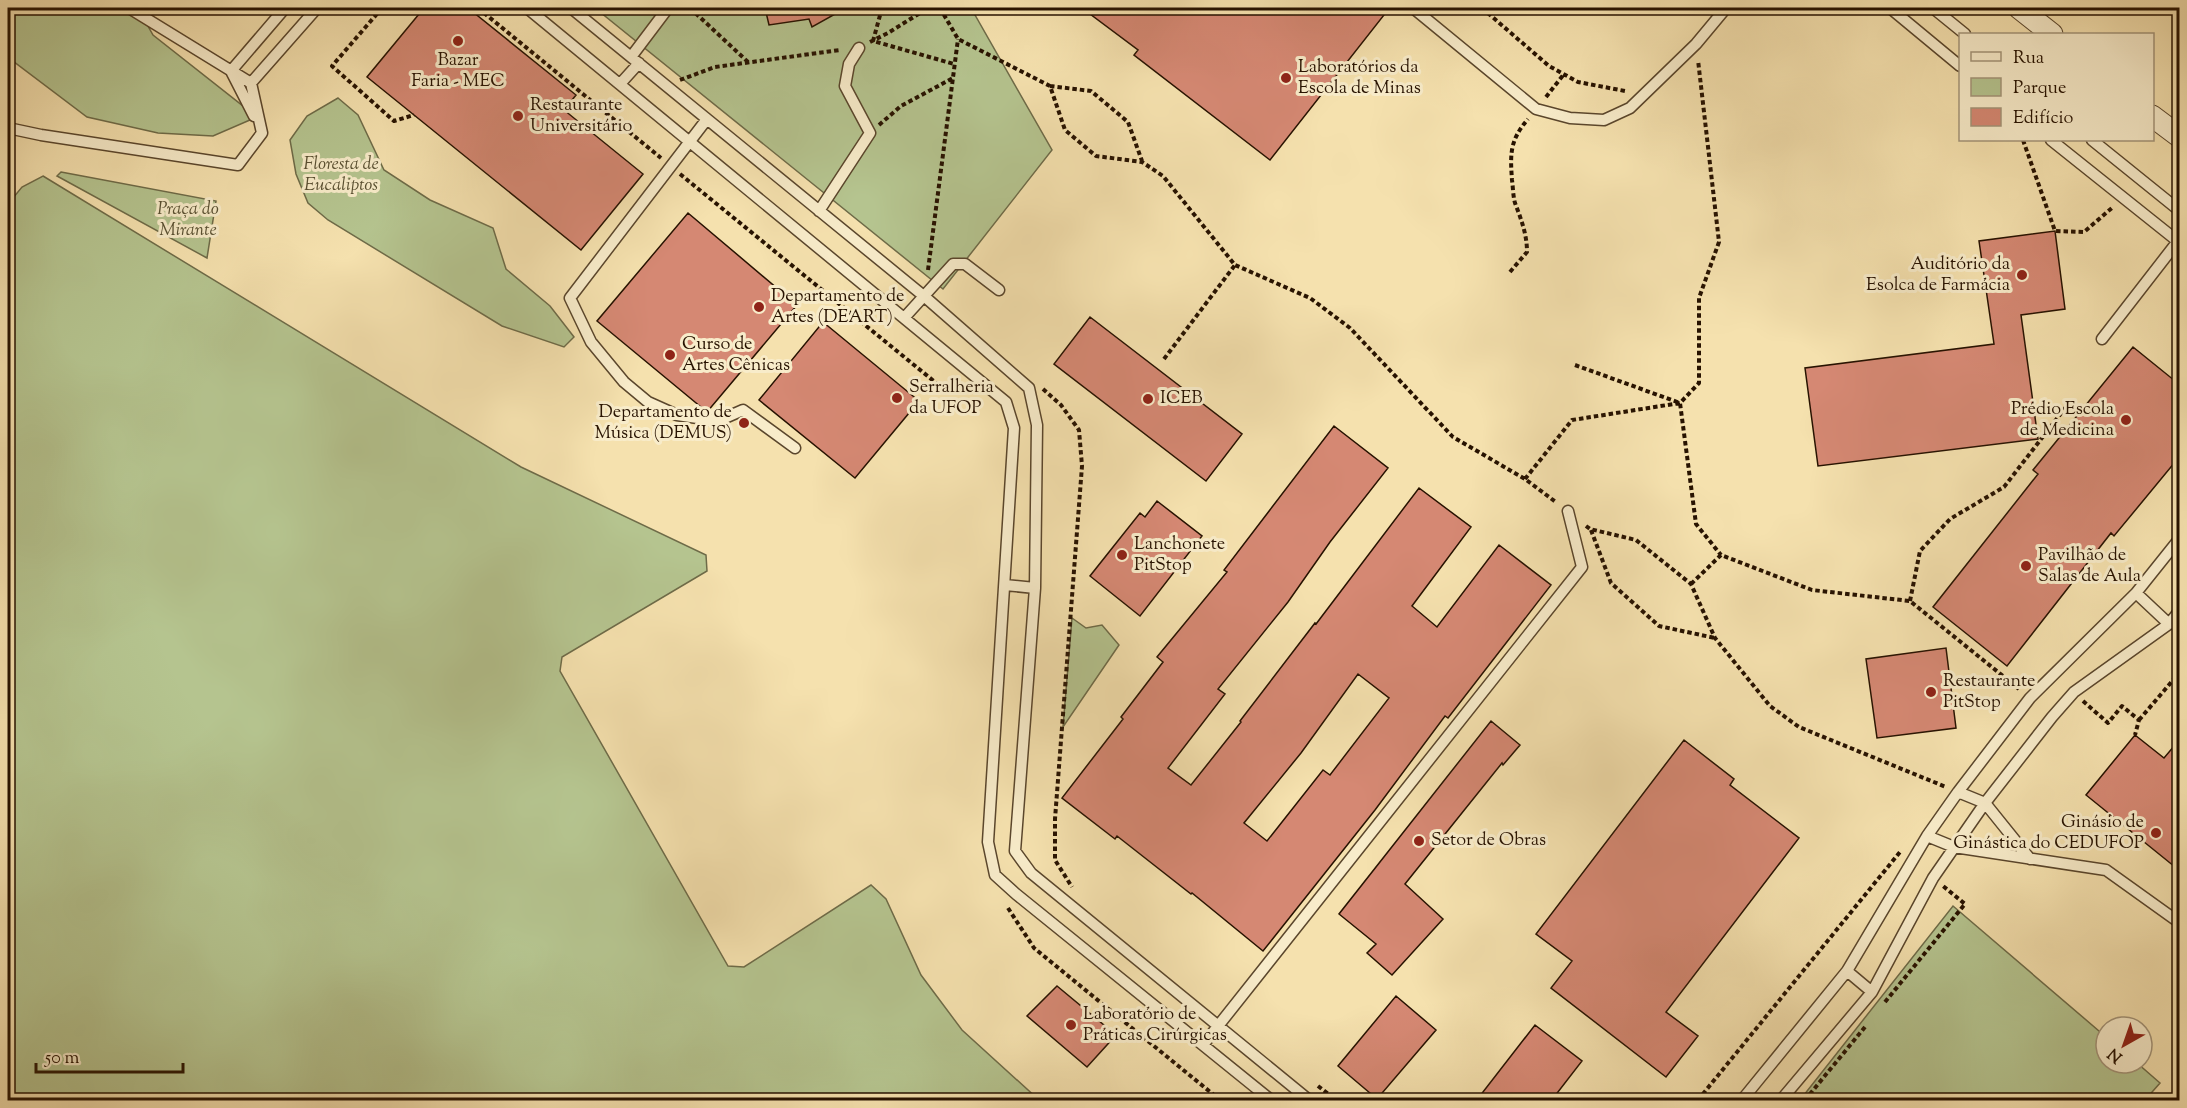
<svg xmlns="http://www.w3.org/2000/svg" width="2187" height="1108" viewBox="0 0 2187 1108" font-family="'Sorts Mill Goudy',serif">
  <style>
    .green { fill: #b5c48f; stroke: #6e6b48; stroke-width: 1.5 }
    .building { fill: #d58873; stroke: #271200; stroke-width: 1.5; fill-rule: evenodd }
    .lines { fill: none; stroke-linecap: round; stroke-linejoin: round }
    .lane-casing { stroke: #5a462c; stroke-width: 13 }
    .street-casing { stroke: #5a462c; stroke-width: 23 }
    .path { stroke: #271200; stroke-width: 4; stroke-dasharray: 4.5 3; stroke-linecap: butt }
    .lane { stroke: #f8ecca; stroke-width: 10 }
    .street { stroke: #f8ecca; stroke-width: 21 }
    .poi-dot { fill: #8f2418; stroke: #f8ecca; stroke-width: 2 }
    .labels { text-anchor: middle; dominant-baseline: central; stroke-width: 6; stroke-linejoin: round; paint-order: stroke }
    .poi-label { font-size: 18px; fill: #271200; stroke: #f8ecca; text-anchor: start }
    .park-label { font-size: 18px; font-style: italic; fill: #595032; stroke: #f8ecca }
  </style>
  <rect width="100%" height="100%" fill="#f5e1ae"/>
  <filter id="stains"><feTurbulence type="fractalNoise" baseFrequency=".00333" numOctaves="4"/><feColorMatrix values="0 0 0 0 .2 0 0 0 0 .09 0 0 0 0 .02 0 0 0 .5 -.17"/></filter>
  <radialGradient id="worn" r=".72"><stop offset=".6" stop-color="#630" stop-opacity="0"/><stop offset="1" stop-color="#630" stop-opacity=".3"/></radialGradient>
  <path class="green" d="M8,8H136L140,12L153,35L257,117L213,136L158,133L87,117L9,58Z
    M595,8H971L1052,150L943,289Z
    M338,98L358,115L384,170L430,200L493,228L506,269L550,306L574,337L564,347L502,326L328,220L308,203L296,174L290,140L307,116Z
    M61,172L216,201L207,258L57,176Z
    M43,176L521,467L706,555L707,571L562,657L560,671L728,966L744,967L871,885L886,899L921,975L962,1030L1039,1100H8V204L22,187Z
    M1072,618L1086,628L1102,625L1119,645L1063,727Z
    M1953,906L2106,1037V1063H2137L2160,1083L2145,1100H1800Z"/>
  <path class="building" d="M424,8H468L576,95L564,110L643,174L581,250L367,77Z
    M765,8H846L812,27L809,19L769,25Z
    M1082,8H1374L1384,15L1270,160L1134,55L1138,50Z
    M688,213L797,305L707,412L597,321Z
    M2055,231L2065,309L2021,315L2038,439L1818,466L1805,368L1994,344L1979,241Z
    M1090,317L1242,434L1206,481L1054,364Z
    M823,322L919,401L855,478L759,400Z
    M2133,347L2180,385V456L2114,536L2111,533L2007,666L1933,607L2038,474L2033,470Z
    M1334,426L1388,468L1330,542L1288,602L1218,689L1225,694L1168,768L1191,785L1241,722L1240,721L1315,623L1316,624L1419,488L1471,527L1412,606L1437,627L1499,545L1551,585L1448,718L1445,716L1375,810L1263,951L1192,893L1191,894L1117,836L1115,839L1062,798L1123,719L1121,717L1163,662L1157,657L1227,572L1224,570ZM1358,674L1389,698L1330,775L1323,770L1267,841L1244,823L1301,753Z
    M1157,501L1202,536L1140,616L1090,576L1140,513L1145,517Z
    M1946,648L1956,728L1877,738L1866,659Z
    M1491,721L1520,745L1503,765L1502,763L1405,884L1443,919L1392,975L1367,953L1376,944L1339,914Z
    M2135,735L2164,758L2180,739V871L2086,795Z
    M1684,740L1734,779L1730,785L1799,838L1666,1012L1698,1036L1666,1077L1551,988L1572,961L1536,934Z
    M1057,986L1116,1035L1087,1067L1027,1016Z
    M1396,996L1436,1030L1377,1099L1338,1066Z
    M1535,1025L1582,1061L1551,1101H1476Z"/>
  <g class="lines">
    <g class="lane-casing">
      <path id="lane" d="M527,8L1006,402L1014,428L988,842L995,875L1016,894L1271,1100
        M571,8L925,297L1029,388L1037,425L1035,588L1015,851L1031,873L1309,1100
        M1413,8L1536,109L1570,118L1604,120L1630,108L1696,44L1726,8
        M1890,8L1960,66
        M1933,8L1965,34
        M631,57L668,8
        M251,83L317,8
        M620,84L639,63
        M254,116L231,71L285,8
        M707,119L570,298L591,342L624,382L648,402L677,415L718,421L743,410L795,448
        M8,128L41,135L238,165L262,133L251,83L129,8
        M2051,140L2180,243
        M2092,140L2180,211
        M819,211L870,133L845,86L849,64L859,48
        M904,318L953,264H965L999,290
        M2102,339L2178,241
        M1005,585L1035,588
        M2136,593L2169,624
        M1958,792L1985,803L2030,859
        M1927,836L1954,847L2106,870L2180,923
        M1847,971L1872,992
        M1203,1045L1582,567L1568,511
        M1742,1100L1847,971L1927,836L1958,792L2030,698L2136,593L2180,538
        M1781,1100L1872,992L1933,878L1985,803L2052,717L2074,692L2169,624L2180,610"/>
    </g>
    <g class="street-casing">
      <path id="street" d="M2019,8L2052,34
        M2152,116L2180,137"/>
    </g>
    <path class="path" d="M382,8L332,66L394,121L414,115
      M478,8L661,158
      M690,8L748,62
      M882,8L873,41L954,64
      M940,8L958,39L1050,86L1065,130L1096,156L1142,162L1163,176L1235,265L1310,298L1350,328L1453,437L1525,479L1557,503
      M1482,8L1549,66L1578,82L1625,91
      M870,42L888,33L928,8
      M680,80L715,67L840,50
      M1050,86L1091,91L1128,122L1142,161
      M1546,97L1564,74
      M879,125L901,106L953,78
      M2023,140L2055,231L2084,232L2113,207
      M680,174L941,387L966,390
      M928,270L958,39
      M1510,272L1527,252C1527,234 1521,219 1515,203C1513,196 1513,187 1512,180C1510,153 1510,140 1528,119
      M1164,359L1235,265
      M1575,365L1680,403L1696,524L1721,555
      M1043,389L1061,405L1079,430L1082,466L1055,819V860L1072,887
      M1525,479L1572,420L1680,403L1699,383V298L1719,242L1698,60
      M1586,526L1590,529L1636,540L1691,584L1715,638L1770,706L1799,727L1946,787
      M1591,530L1611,583L1659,626L1715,638
      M1691,584L1721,555L1812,590L1910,601L2019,689
      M1910,601L1920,551L1950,519L2004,487L2069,403
      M2083,701L2108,723L2122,706L2139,720L2135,735
      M2139,720L2180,672
      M1008,908L1034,948L1220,1100
      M1885,1002L1965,904L1943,886
      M1318,1086L1336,1100
      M1698,1100L1900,852
      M1805,1100L1865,1027"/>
    <use href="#lane" class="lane"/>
    <use href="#street" class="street"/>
  </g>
  <g class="poi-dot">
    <circle cx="458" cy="41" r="6"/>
    <circle cx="1286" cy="78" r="6"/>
    <circle cx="518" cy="116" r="6"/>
    <circle cx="2022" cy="275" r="6"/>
    <circle cx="759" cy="307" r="6"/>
    <circle cx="670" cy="355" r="6"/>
    <circle cx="897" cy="398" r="6"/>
    <circle cx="1148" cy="399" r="6"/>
    <circle cx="2126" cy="420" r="6"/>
    <circle cx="744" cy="423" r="6"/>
    <circle cx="1122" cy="555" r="6"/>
    <circle cx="2026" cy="566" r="6"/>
    <circle cx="1931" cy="692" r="6"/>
    <circle cx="2156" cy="833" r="6"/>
    <circle cx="1419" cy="841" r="6"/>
    <circle cx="1071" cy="1025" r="6"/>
  </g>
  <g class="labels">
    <g class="poi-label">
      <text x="458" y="61" text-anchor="middle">Bazar<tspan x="458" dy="21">Faria - MEC</tspan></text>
      <text x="1298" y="68">Laboratórios da<tspan x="1298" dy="21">Escola de Minas</tspan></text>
      <text x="530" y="106">Restaurante<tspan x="530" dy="21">Universitário</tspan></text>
      <text x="2010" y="265" text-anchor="end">Auditório da<tspan x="2010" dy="21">Esolca de Farmácia</tspan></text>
      <text x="771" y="297">Departamento de<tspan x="771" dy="21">Artes (DEART)</tspan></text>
      <text x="682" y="345">Curso de<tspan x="682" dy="21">Artes Cênicas</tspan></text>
      <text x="909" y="388">Serralheria<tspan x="909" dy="21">da UFOP</tspan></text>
      <text x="1160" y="399">ICEB</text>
      <text x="2114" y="410" text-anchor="end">Prédio Escola<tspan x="2114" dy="21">de Medicina</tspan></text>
      <text x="732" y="413" text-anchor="end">Departamento de<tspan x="732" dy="21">Música (DEMUS)</tspan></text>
      <text x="1134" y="545">Lanchonete<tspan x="1134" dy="21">PitStop</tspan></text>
      <text x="2038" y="556">Pavilhão de<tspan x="2038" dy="21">Salas de Aula</tspan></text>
      <text x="1943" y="682">Restaurante<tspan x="1943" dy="21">PitStop</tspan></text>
      <text x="2144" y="823" text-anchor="end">Ginásio de<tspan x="2144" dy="21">Ginástica do CEDUFOP</tspan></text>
      <text x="1431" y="841">Setor de Obras</text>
      <text x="1083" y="1015">Laboratório de<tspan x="1083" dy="21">Práticas Cirúrgicas</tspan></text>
    </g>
    <g class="park-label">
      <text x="341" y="165">Floresta de<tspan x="341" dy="21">Eucaliptos</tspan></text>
      <text x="188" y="210">Praça do<tspan x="188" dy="21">Mirante</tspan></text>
    </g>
  </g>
  <rect width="2187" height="1108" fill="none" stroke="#f5e1ae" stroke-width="30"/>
  <rect x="9" y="9" width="2169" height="1090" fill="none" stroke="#271200" stroke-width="3"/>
  <rect x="15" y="15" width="2157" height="1078" fill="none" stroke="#271200" stroke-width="1.5"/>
  <rect x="1959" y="33" width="195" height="108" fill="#f8ecca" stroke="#a49579" stroke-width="1.5"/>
  <rect x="1971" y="52" width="30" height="9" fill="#f8ecca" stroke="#a49579" stroke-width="1.5"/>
  <text x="2013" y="63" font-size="18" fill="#271200">Rua</text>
  <rect x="1971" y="78" width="30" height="18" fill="#b5c48f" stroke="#a49579" stroke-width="1.5"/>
  <text x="2013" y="93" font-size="18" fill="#271200">Parque</text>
  <rect x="1971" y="108" width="30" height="18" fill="#d58873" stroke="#a49579" stroke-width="1.5"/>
  <text x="2013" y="123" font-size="18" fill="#271200">Edifício</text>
  <g transform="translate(2124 1045) rotate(220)"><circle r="28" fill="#f8ecca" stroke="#a49579" stroke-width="1.5"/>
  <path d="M0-4.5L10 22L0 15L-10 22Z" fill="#8f2418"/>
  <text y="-9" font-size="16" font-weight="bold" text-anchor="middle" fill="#271200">N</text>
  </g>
  <path d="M36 1063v9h147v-9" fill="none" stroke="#271200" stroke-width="3"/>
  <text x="45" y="1063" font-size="18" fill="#271200" stroke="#f8ecca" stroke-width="4.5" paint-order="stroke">50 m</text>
  <rect width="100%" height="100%" filter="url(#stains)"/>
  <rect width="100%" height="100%" fill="url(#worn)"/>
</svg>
